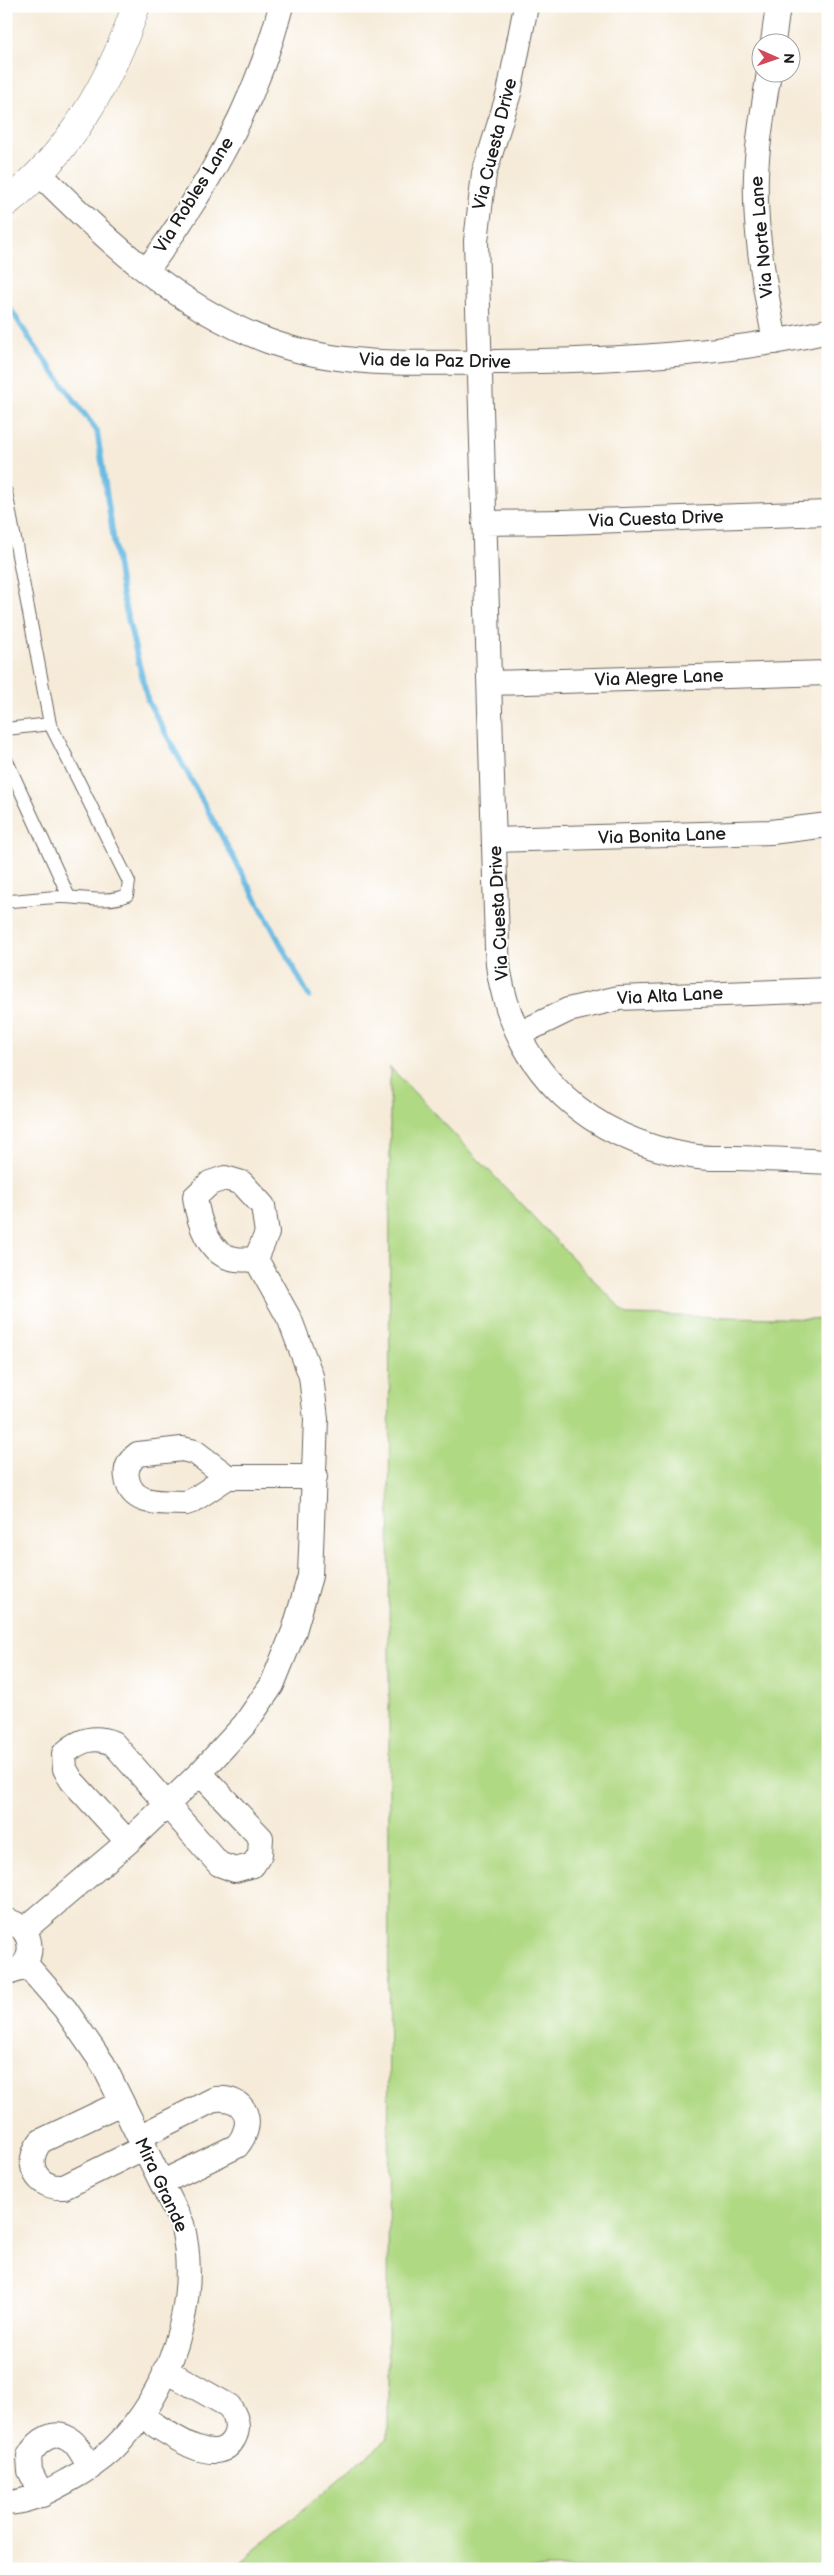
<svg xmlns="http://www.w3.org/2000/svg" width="834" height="2575" viewBox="0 0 834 2575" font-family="'Balsamiq Sans',sans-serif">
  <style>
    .green { fill: #b0d984; stroke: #667a50 }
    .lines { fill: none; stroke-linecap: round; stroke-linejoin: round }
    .stream { stroke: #66b9e2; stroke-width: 5.5 }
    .service-casing { stroke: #68645e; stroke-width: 14 }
    .minor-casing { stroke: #68645e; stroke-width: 26 }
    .tertiary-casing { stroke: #68645e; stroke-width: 29 }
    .service { stroke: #fff; stroke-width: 12 }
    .minor { stroke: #fff; stroke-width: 24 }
    .tertiary { stroke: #fff; stroke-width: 28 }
    .labels { text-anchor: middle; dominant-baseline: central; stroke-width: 4; stroke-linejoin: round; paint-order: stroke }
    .street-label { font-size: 18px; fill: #1c1c1c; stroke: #fff }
  </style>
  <rect width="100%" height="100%" fill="#fff"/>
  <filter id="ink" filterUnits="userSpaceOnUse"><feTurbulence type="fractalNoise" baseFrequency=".02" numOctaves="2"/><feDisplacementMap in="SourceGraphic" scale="10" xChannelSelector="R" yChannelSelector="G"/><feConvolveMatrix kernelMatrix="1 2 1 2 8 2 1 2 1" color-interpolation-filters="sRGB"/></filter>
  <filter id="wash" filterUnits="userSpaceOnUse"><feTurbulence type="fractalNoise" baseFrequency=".0096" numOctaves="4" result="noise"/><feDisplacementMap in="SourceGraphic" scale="20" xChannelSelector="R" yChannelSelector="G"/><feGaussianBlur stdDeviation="1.12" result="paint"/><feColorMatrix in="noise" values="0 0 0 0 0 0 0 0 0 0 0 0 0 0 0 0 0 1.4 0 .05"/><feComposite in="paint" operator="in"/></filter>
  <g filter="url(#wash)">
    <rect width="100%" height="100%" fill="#f6ebd9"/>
    <path class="green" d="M390,1067L627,1315L828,1319V2569H233L388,2438Z"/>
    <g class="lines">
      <path class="stream" d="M6,302L33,344L97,431L122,594L148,701L309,996"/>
    </g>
  </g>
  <g filter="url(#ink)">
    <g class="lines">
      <g class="service-casing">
        <path id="service" d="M6,492L50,724L129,882L127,895C107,904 82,897 61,897C42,897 25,901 6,901
          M6,729L50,724
          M6,759L69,897"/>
      </g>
      <g class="minor-casing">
        <path id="minor" d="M526,6L509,93L484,174L476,241L496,912C497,931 496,953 499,972C517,1075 590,1139 691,1156C705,1159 722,1158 736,1158C767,1159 797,1160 828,1162
          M773,42L778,6
          M769,72C764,106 757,141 756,175C754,231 765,287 775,342
          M39,173C107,241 177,307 268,341C341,368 420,363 497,362C608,360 719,356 828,331
          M147,270C206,190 256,104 281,6
          M484,523L563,522L828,513
          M490,683L828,673
          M495,840L771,832L828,825
          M519,1034L568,1010L619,998L828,990
          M225,1178L242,1183L263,1206L267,1233L256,1259C249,1259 242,1260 236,1259C208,1256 198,1220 195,1197L210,1183Z
          M182,1449L195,1452L228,1477L192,1501L186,1503C164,1502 131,1507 127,1478C125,1468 130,1460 138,1454Z
          M228,1477H315
          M128,1842L72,1781L65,1769L64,1754C79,1740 94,1735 113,1743L219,1864L235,1870L253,1865L260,1854L261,1838L200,1773
          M6,1921C37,1925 38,1970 6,1973
          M24,1930L128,1842L200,1773L245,1724L272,1685L294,1631L310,1576L316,1419L311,1376L290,1320L256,1259
          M121,2103L41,2141C23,2163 36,2189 64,2187L145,2147
          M139,2137L215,2099C247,2096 256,2123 237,2146L163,2182
          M141,2416C162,2428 216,2473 234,2438C240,2427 236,2416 229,2406L165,2370
          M42,2495L30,2471L29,2456C38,2440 55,2428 72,2441C80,2447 85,2460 90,2468
          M6,2503C29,2502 47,2492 67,2481C84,2472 99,2462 113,2449C170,2394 201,2300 182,2224L103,2064L65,2009L25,1963"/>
      </g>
      <g class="tertiary-casing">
        <path id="tertiary" d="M6,203C69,154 111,81 136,6"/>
      </g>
      <use href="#service" class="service"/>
      <use href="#minor" class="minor"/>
      <use href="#tertiary" class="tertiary"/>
    </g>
  </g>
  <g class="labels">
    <g class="street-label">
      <text transform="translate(495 144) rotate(-76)">Via Cuesta Drive</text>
      <text transform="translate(194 195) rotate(-58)">Via Robles Lane</text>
      <text transform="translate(762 237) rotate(-95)">Via Norte Lane</text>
      <text transform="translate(435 361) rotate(1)">Via de la Paz Drive</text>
      <text transform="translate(656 519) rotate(-2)">Via Cuesta Drive</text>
      <text transform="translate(659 678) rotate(-2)">Via Alegre Lane</text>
      <text transform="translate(662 836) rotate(-2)">Via Bonita Lane</text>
      <text transform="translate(499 913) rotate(-93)">Via Cuesta Drive</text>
      <text transform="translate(670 996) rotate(-3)">Via Alta Lane</text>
      <text transform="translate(161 2185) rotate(65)">Mira Grande</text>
    </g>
  </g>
  <rect width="834" height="2575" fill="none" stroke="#fff" stroke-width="25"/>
  <g transform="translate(776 58) rotate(92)"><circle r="24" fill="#ffffff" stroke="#a4a4a4"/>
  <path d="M0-4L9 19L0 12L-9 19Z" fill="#d1495b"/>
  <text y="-8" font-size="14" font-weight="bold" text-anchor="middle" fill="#1c1c1c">N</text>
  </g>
</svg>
